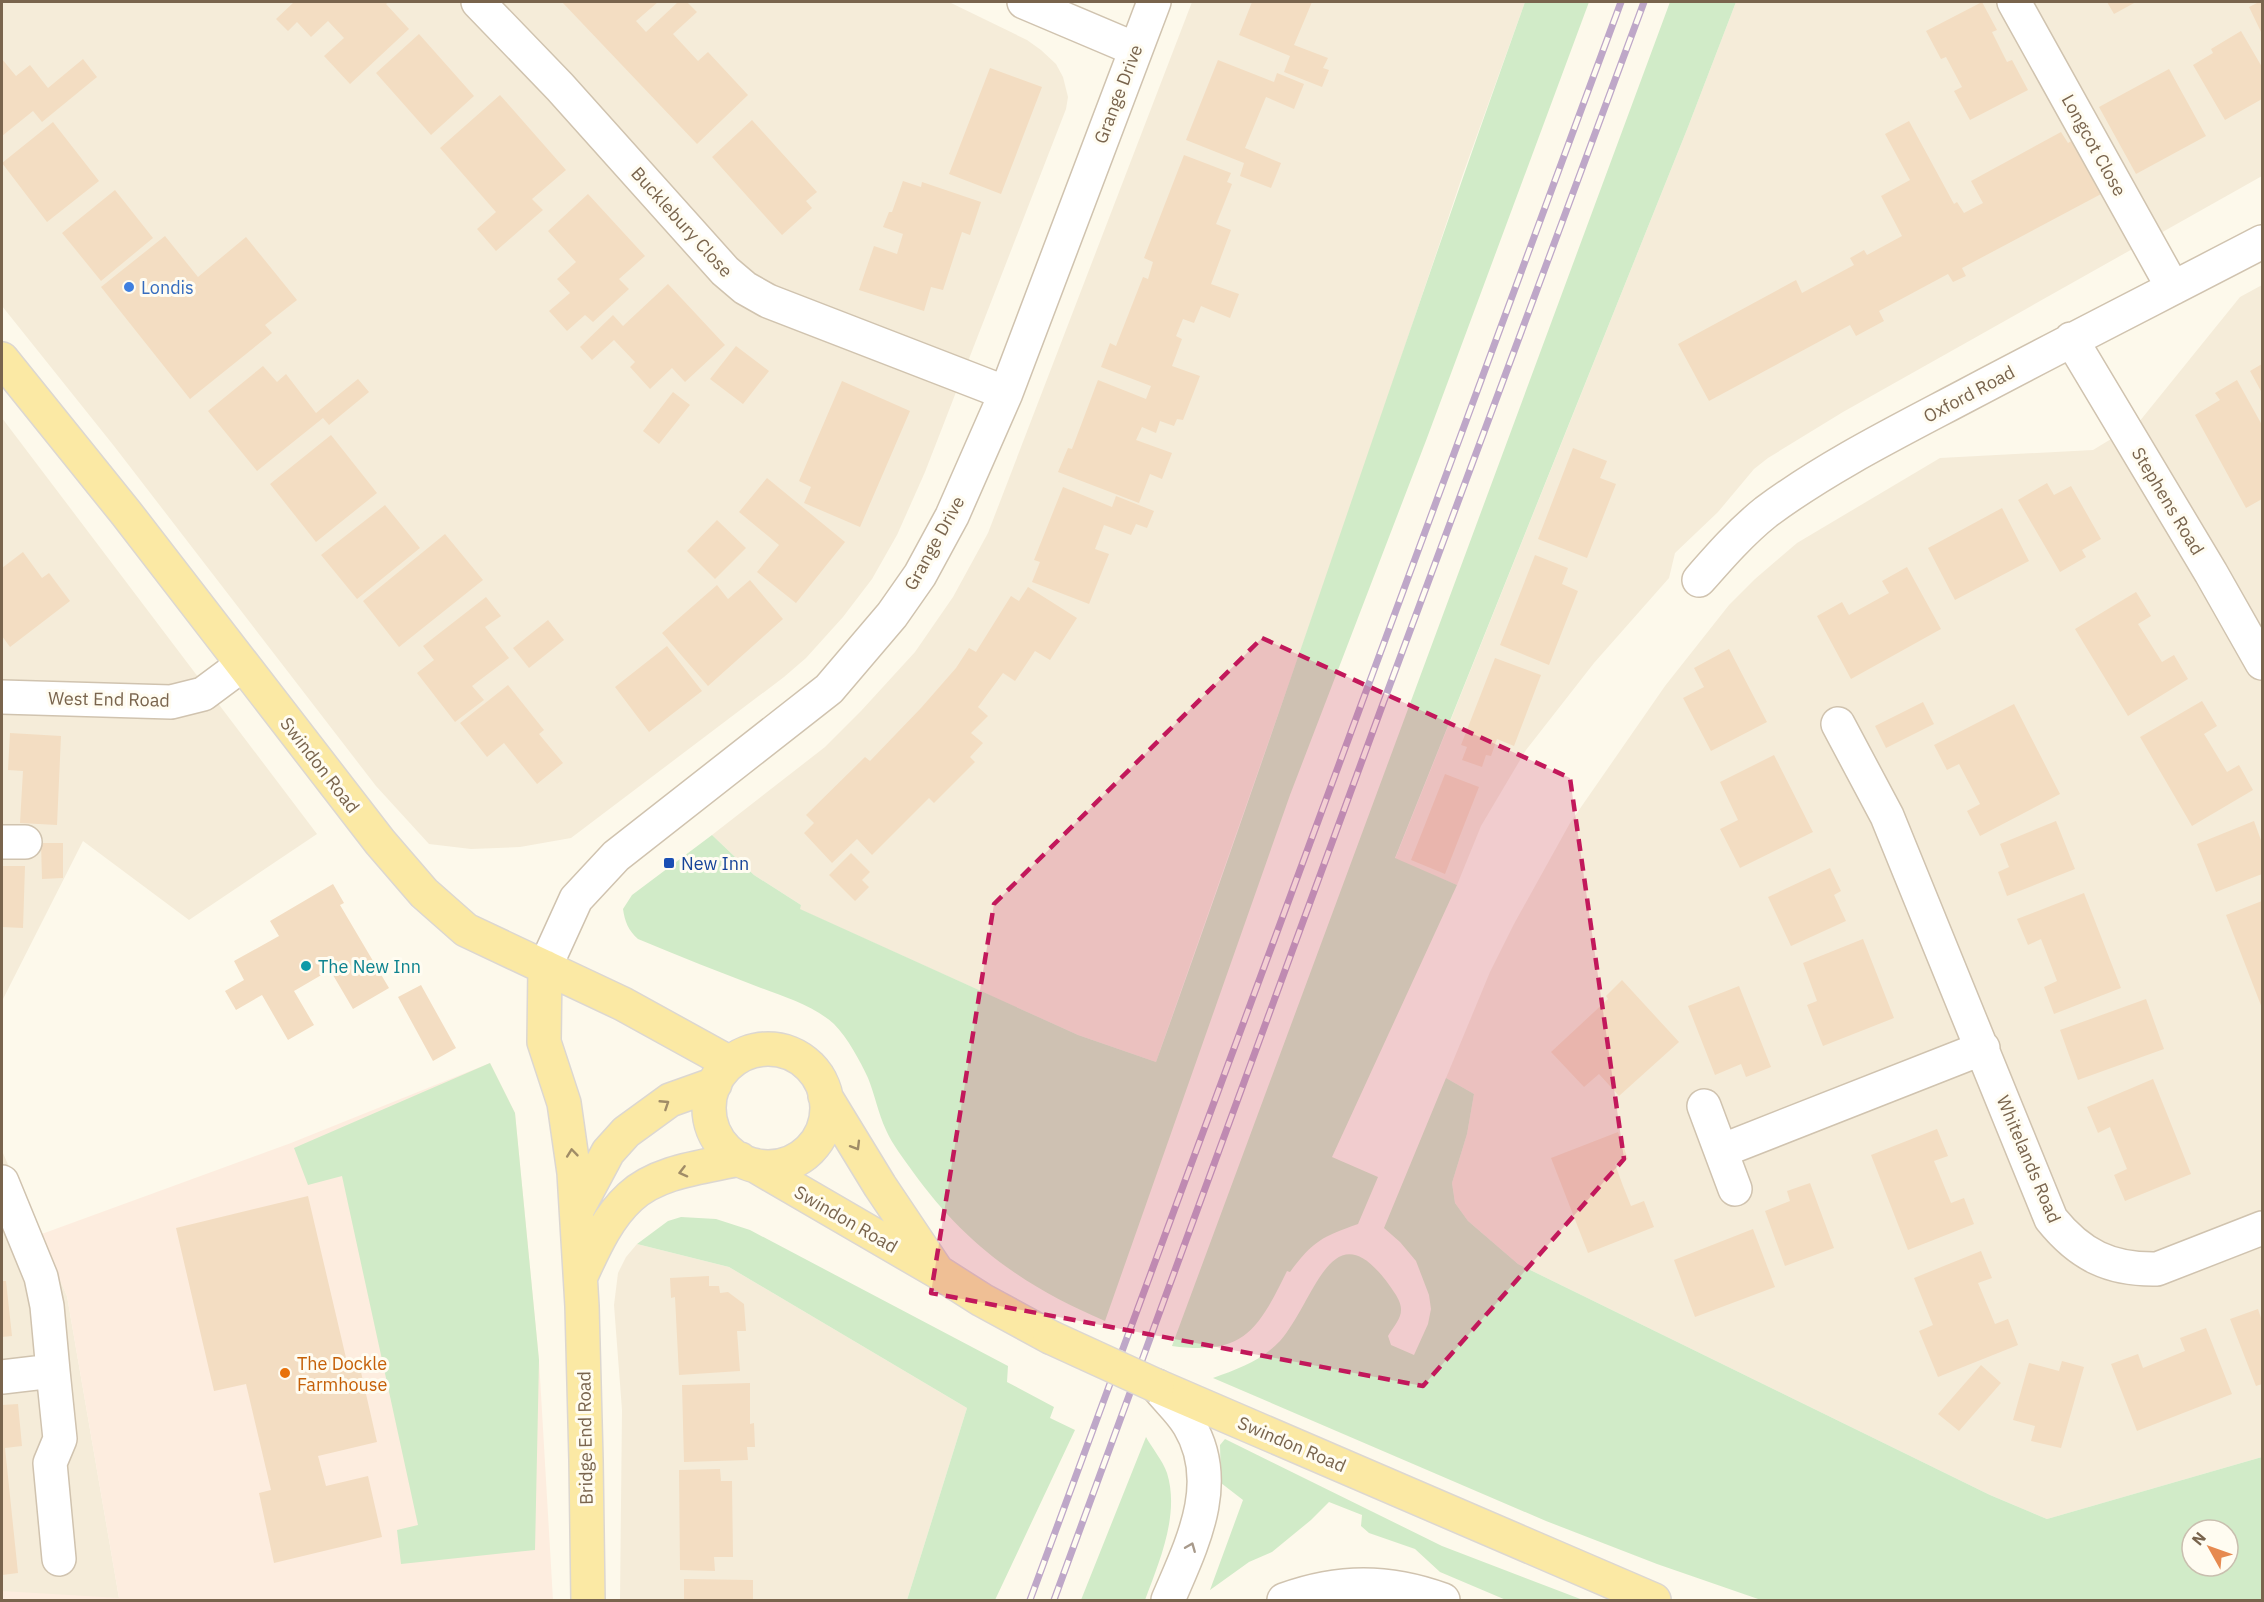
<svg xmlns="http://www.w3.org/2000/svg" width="2264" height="1602" viewBox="0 0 2264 1602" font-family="'IBM Plex Sans',sans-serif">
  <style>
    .residential { fill: #f5ecd9 }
    .commercial { fill: #fdeddf }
    .green { fill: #d1ebc8; fill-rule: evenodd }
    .building { fill: #f3ddc2 }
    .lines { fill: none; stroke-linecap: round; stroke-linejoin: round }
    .minor-casing { stroke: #d0c3af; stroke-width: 36 }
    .major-casing { stroke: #dcd7d1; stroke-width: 36 }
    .minor { stroke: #fff; stroke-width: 33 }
    .major { stroke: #fbe9a4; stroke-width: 33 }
    .rail-casing { stroke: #bea7c8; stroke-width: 7 }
    .rail { stroke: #fffcf1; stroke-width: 4.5; stroke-dasharray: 14; stroke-linecap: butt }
    .major-bridge-casing { stroke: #dcd7d1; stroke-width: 36; stroke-linecap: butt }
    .major-bridge { stroke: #fbe9a4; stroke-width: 33 }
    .oneway { stroke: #a08c67 }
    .oneway2 { stroke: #a89a8b }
    .marked { fill: #c2185b; fill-opacity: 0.2; stroke: #c2185b; stroke-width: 4.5; stroke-dasharray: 12 8; stroke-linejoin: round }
    .shop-dot { fill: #3f7fe0; stroke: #fffcf1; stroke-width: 2 }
    .transit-dot { fill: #1a4fb4; stroke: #fffcf1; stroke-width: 2 }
    .culture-dot { fill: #0f9aa8; stroke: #fffcf1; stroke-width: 2 }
    .food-dot { fill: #e8710a; stroke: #fffcf1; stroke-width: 2 }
    .labels { text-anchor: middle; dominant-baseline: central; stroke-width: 6; stroke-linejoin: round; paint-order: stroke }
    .street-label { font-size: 18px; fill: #79644d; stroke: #fffcf1 }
    .shop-label { font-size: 18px; fill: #366cbe; stroke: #fffcf1; text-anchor: start }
    .transit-label { font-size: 18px; fill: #164399; stroke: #fffcf1; text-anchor: start }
    .culture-label { font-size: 18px; fill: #0d838f; stroke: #fffcf1; text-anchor: start }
    .food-label { font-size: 18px; fill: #c56008; stroke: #fffcf1; text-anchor: start }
  </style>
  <rect width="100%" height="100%" fill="#fdf9eb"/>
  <path class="residential" d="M2,2H949L1027,40L1041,50L1056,64L1063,77L1068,97L1066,109L925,472L897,535L872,579L843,617L806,658L784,677L571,838L520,847L471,849L429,844L376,786L114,446L2,306Z
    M1192,2H1525L1463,174L1346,521L1156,1062L1078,1035L799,909L801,905L754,875L712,835L825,747L861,711L915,652L953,597L988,533Z
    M1736,2H2262V176L1843,412L1768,458L1754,469L1718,512L1675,553L1669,578L1594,663L1526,750L1481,826L1457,885L1395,859L1688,127Z
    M2262,285V1457L2047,1519L1990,1495L1518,1264L1468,1221L1455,1203L1452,1183L1467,1134L1474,1094L1446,1078L1490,972L1514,924L1570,823L1665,686L1729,605L1755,579L1797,543L1940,458L2093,450L2139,422L2240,297Z
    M2,418L317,834L189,920L83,841L2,1001Z
    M2,1151L67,1296L119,1598L93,1600H2Z
    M637,1244L729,1267L967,1408L907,1600H620L622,1410L614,1305L618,1273L626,1257Z"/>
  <path class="commercial" d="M490,1063L515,1113L539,1360L553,1600H2V1591L119,1598L67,1296L39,1235L291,1143Z"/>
  <path class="green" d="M1525,2H1589L1427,438L1290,795L1105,1321C1023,1286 965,1244 913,1172C904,1159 892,1144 886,1130C878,1113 875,1095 868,1078C860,1061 848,1038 834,1024C814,1006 785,997 761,988C720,972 678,956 638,939C628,930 625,922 623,909L632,895L712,835L754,875L801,905L800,909L1078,1035L1156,1062C1283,710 1399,354 1525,2Z
    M1670,2H1736L1688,127L1395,858L1457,885L1332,1157L1378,1177L1358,1224C1322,1237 1314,1240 1290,1272L1287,1271C1258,1330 1244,1356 1172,1346Z
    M490,1063L515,1113L539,1360L535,1550L401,1564L397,1530L418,1525L342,1176L308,1185L294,1148Z
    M1446,1078L1474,1094L1467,1134L1452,1183L1455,1203L1468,1221L1518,1264L1990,1495L2047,1519L2262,1457V1600H1761L1657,1564L1546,1521L1213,1378C1238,1369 1261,1361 1280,1341C1317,1299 1333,1198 1396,1295C1407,1313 1398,1320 1388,1336L1391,1345L1414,1355L1428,1324L1431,1309L1429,1295L1416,1261L1400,1242L1384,1228ZM2192,1530H2228V1566H2192Z
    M681,1217L716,1219L750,1230L1008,1366L1007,1382L1054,1407L1050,1418L1075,1430L995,1600H907L967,1408L729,1267L637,1244L668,1221Z
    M1146,1437C1152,1448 1163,1461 1167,1473C1180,1515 1159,1562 1145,1600H1081Z
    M1225,1439L1442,1546L1583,1600H1506L1440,1572L1415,1549L1369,1533L1361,1526L1362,1515L1329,1502L1311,1520L1272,1552L1249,1562L1210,1590L1243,1500L1221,1483L1220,1445Z"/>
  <path class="building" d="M294,2H389L386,4L409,29L350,84L324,56L344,38L328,21L311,37L297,22L288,31L276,19Z
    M562,2H658L636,21L646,32L678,2H687L697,12L673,34L698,61L708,52L748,95L697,144Z
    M1252,2H1312L1294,45L1328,58L1323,68L1329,70L1322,87L1284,72L1290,56L1239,35Z
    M1982,2L1997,30L1992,32L2007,62L2012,60L2028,90L1970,120L1954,91L1962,87L1946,57L1941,59L1926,31Z
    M2107,2H2136L2114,14Z
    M2259,2H2262V34L2249,7Z
    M2241,31L2262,67V99L2225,120L2193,65L2213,53L2211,49Z
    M419,34L474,96L431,135L376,73Z
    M2,59L16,76L30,65L48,88L83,59L97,77L42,122L33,111L2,136Z
    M1218,60L1274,82L1277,73L1304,84L1294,109L1266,97L1245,148L1281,163L1271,188L1240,176L1244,163L1186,140Z
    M990,68L1042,87L1001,194L949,174Z
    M2169,69L2206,136L2136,174L2099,107Z
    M500,95L566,170L532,199L543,210L496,251L477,229L496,212L440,148Z
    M752,120L817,192L806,201L812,208L782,235L712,157Z
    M1909,121L1954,204L1957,202L1964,213L1983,203L1971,181L2061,132L2068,143L2075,139L2103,193L1962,268L1966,276L1953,282L1948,274L1879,311L1884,321L1856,336L1850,325L1709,401L1678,344L1796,280L1802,293L1854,265L1850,258L1864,250L1867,255L1902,236L1881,196L1910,180L1885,134Z
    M53,122L99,181L47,222L2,163Z
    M1184,155L1231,173L1227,182L1232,184L1216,224L1231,230L1211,284L1239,294L1230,318L1201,306L1194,323L1183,319L1176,336L1182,339L1172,366L1200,376L1183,420L1177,419L1174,426L1160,421L1156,433L1142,427L1136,440L1172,453L1162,479L1150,474L1139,503L1058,472L1068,448L1072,449L1098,380L1146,399L1151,386L1101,367L1110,343L1116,346L1143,277L1148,279L1153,262L1144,258Z
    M903,181L921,187L922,182L981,202L970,235L962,232L943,290L931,287L924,311L859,290L874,246L897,254L903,234L883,227L889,212H892Z
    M115,190L153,238L101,281L62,233Z
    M588,194L645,256L619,279L629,289L593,322L585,315L567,331L549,311L570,293L557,279L576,262L548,231Z
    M165,236L198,277L246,237L297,300L265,325L272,333L190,399L101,287Z
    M668,284L725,345L685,382L672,368L650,389L630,367L635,362L614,340L592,360L580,347L613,315L623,326Z
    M736,346L769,371L743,404L710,379Z
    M2262,364V393L2250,371Z
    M263,366L277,382L286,374L316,413L358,379L369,392L329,425L323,418L257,471L208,411Z
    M2237,380L2262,425V499L2246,508L2195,415L2220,400L2215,393Z
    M842,381L910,411L860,527L804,503L811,487L799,481Z
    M673,392L690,405L659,444L643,431Z
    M331,435L377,493L316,542L270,484Z
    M1573,448L1607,461L1600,478L1616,484L1587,558L1538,539Z
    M767,478L845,542L796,603L757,572L779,545L739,512Z
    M2047,483L2054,495L2071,486L2101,539L2082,550L2086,557L2060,572L2018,500Z
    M1063,487L1112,507L1116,496L1154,511L1147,528L1136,524L1131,535L1104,525L1095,549L1109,554L1089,604L1032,582L1040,562L1034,560Z
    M385,505L420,548L357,599L321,555Z
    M2002,508L2029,561L1955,600L1928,548Z
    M717,520L746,548L715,579L687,551Z
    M445,534L483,580L399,647L363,601Z
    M23,552L42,578L49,573L70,601L10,647L2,636V568Z
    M1535,555L1568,568L1562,584L1578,591L1549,665L1500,645Z
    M1907,567L1941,629L1851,679L1817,616L1842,602L1849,615L1889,593L1882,581Z
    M750,580L783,619L708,686L662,633L717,585L728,599Z
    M1028,587L1077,618L1050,660L1035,651L1015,681L1003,673L978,707L988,716L971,733L983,743L970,757L975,762L934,803L929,798L872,855L857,839L832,863L804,833L814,823L806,815L865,757L870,761L921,708L956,668L969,648L976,652L1011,596L1019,601Z
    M2136,592L2151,616L2138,624L2162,662L2174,655L2188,679L2128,716L2075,629Z
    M486,597L501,616L485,627L509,658L472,686L484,700L455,722L417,673L434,660L423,646Z
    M548,620L564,640L529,668L513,648Z
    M667,646L702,691L649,732L615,687Z
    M1729,649L1767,722L1711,751L1683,698L1704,687L1694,668Z
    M1495,658L1541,675L1514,746L1497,739L1491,756L1486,755L1482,767L1462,760L1467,747L1461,745Z
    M508,685L544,730L539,734L563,763L537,784L504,743L487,757L460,723Z
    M2202,701L2217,726L2204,734L2227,772L2239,765L2253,790L2192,826L2140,737Z
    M1923,702L1934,724L1886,748L1875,726Z
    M2014,704L2060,794L1980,836L1967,811L1980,804L1969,783L1959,764L1947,770L1934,745Z
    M10,733L61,736L57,825L20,823L23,771L8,770Z
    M1774,755L1813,832L1740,868L1720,829L1738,820L1720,782Z
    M1445,774L1479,787L1445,874L1411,860Z
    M2056,821L2075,869L2007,896L1998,872L2009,867L2000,844Z
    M2254,821L2262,843V874L2216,892L2197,844Z
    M41,843H63V878L42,879Z
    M851,853L870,872L862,880L869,887L855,901L829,875Z
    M2,866H25L23,928L2,927Z
    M1830,868L1841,891L1834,895L1846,921L1791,946L1768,897Z
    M333,884L344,903L340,905L389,988L353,1009L330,970L294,991L314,1025L288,1040L262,995L236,1010L225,991L244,980L234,961L279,936L270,921Z
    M2084,893L2121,988L2054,1014L2044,987L2057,981L2041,939L2028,945L2017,919Z
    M2262,901V1008L2226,915Z
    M1863,939L1894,1018L1823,1046L1807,1005L1817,1001L1803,963Z
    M1622,980L1679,1042L1619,1096L1599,1074L1584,1087L1551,1052L1608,999L1606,996Z
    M421,985L456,1048L433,1061L398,997Z
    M1739,986L1771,1067L1746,1077L1741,1064L1715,1075L1688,1006Z
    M2146,999L2164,1049L2078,1080L2060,1030Z
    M2153,1079L2191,1174L2125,1201L2114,1175L2127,1169L2110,1127L2098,1133L2087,1107Z
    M1937,1129L1948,1156L1934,1161L1951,1203L1964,1198L1974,1224L1908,1250L1871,1155Z
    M1618,1132L1628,1159L1615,1164L1623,1186L1631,1206L1644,1201L1654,1227L1588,1253L1551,1158Z
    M1810,1183L1834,1248L1785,1266L1765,1211L1790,1201L1787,1191Z
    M308,1196L347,1362L358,1359L377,1442L318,1456L326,1486L368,1476L382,1537L274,1563L259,1493L271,1490L246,1384L214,1391L176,1228Z
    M1753,1229L1775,1287L1695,1317L1674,1260Z
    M1981,1251L1992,1278L1978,1283L1995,1324L2008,1319L2018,1345L1938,1377L1919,1331L1933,1325L1914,1278Z
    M709,1276V1286H719L720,1293L728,1292L744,1304L746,1331H737L740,1371L679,1375L675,1297L671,1298L670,1278Z
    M2,1281H6L12,1336L2,1337Z
    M2258,1309L2262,1321V1384L2256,1386L2230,1319Z
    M2206,1328L2232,1394L2137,1431L2111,1364L2138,1354L2143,1368L2185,1351L2180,1338Z
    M2062,1361L2084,1367L2061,1448L2031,1441L2035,1426L2013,1420L2029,1363L2059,1371Z
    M1981,1365L2001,1383L1959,1431L1938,1414Z
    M750,1383V1424L754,1423L755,1447H747L748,1460L684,1462L682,1385Z
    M18,1404L22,1446L5,1448L18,1573L2,1575V1405Z
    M720,1469L721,1481H732L733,1557H714L715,1571L680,1570L679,1470Z
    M684,1579L753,1580V1600H684Z"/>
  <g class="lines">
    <g class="minor-casing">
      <path id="minor" d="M478,2L560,87L725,271L745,288L768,301L1006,393
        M1024,2L1135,49
        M2014,2L2173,288
        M2071,339L2211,573L2262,663
        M1699,580C1720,556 1741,532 1766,512C1828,466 1899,431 1967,395C2065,343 2164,293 2262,242
        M2,697L171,702L203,694L242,665
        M1838,724L1887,816L2051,1219C2080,1255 2110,1270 2157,1269L2262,1228
        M2,842H25
        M545,967L576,899L616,856L829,689L892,615L920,575L952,516L1006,393L1154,2
        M1704,1106L1735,1189
        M1721,1151L1983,1048
        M2,1182L41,1277L47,1306L53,1371L2,1377
        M53,1371L60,1439L50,1463L59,1559
        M1157,1386C1167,1399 1181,1411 1189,1425C1224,1483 1191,1546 1168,1600
        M1284,1600C1339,1580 1388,1580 1443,1600"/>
    </g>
    <g class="major-casing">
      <path id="major" d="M2,359L126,513L380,842L424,893L466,930L623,1004L730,1063
        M545,967L544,1042L564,1103L574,1173L582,1306L586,1460L588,1600
        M709 1108a59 59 0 1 1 118 0a59 59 0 1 1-118 0Z
        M825,1096L880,1186L935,1268
        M754,1165L938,1272L982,1300L1050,1337
        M577,1210L608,1152L626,1132L670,1100L715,1084
        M581,1276C594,1248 607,1218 630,1197C658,1171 704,1167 740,1159
        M1157,1386L1654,1600"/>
    </g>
    <use href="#minor" class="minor"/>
    <use href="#major" class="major"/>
    <g class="rail-casing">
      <path id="rail" d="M1030,1600L1621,2
        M1054,1600L1388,690L1644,2"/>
    </g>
    <use href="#rail" class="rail"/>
    <g class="major-bridge-casing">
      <path id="major-bridge" d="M1050,1337L1157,1386"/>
    </g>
    <use href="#major-bridge" class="major-bridge"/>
  </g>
  <defs><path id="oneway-chevron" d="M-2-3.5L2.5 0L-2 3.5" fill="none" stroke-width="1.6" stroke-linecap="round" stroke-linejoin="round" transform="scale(1.5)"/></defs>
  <g class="oneway">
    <use href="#oneway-chevron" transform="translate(665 1104) rotate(-33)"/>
    <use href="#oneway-chevron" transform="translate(856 1146) rotate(59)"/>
    <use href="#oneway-chevron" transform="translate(572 1153) rotate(-96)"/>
    <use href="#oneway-chevron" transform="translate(683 1172) rotate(166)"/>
  </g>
  <use class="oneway2" href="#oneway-chevron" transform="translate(1191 1547) rotate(-68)"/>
  <path class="marked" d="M1262,638L1570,778L1624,1159L1423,1386L931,1293L994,904Z"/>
  <circle class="shop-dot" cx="129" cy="287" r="6"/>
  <rect class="transit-dot" x="663" y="857" width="12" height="12" rx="3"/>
  <circle class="culture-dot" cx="306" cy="966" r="6"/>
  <circle class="food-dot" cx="285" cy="1373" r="6"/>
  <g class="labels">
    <g class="street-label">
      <text transform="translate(1118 94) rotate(-69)">Grange Drive</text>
      <text transform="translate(2094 145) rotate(61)">Longcot Close</text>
      <text transform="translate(682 222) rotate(48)">Bucklebury Close</text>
      <text transform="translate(1969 394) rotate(-28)">Oxford Road</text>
      <text transform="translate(2168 501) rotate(59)">Stephens Road</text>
      <text transform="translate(934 543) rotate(-61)">Grange Drive</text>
      <text transform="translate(109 699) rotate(1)">West End Road</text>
      <text transform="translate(320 765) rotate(52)">Swindon Road</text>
      <text transform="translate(2029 1159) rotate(67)">Whitelands Road</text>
      <text transform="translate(846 1219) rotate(30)">Swindon Road</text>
      <text transform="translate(585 1438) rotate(-91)">Bridge End Road</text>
      <text transform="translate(1292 1444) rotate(23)">Swindon Road</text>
    </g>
    <g class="shop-label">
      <text x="141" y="287">Londis</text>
    </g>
    <g class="transit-label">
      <text x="681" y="863">New Inn</text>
    </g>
    <g class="culture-label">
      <text x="318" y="966">The New Inn</text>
    </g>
    <g class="food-label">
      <text x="297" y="1363">The Dockle<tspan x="297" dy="21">Farmhouse</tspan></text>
    </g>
  </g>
  <rect width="2264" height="1602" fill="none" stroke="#79644d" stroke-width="6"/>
  <g transform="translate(2210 1548) rotate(310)"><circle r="28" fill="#fffcf1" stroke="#c9bfaf" stroke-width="1.5"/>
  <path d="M0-4.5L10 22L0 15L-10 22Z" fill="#e68a50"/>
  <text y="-9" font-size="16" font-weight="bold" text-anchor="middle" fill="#79644d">N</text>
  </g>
</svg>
